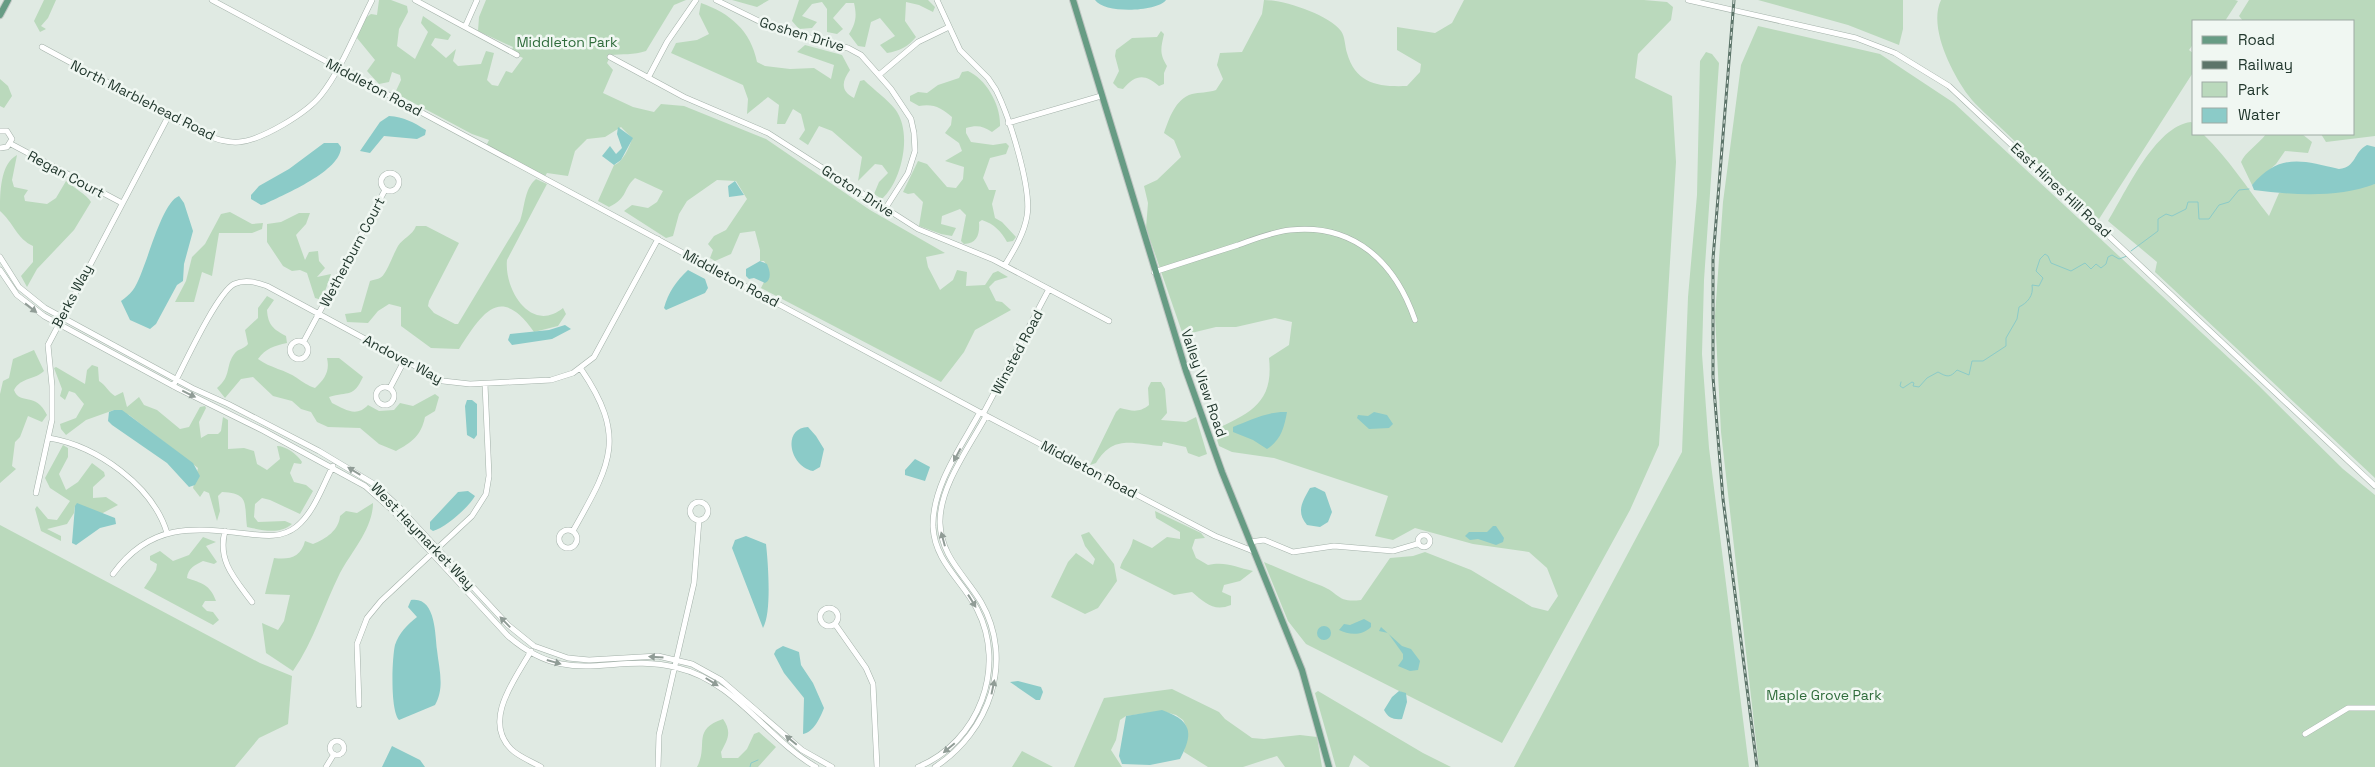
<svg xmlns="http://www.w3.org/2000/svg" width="2375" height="767" viewBox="0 0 2375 767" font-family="'Space Grotesk',sans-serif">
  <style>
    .green { fill: #bad9bc }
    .water { fill: #8bcbc8 }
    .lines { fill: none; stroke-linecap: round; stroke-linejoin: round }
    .stream { stroke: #8bcbc8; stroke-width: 1 }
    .minor-casing { stroke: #a3b1a9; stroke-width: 6 }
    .major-casing { stroke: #c1c7c4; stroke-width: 8 }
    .minor { stroke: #fff; stroke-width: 5 }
    .major { stroke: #679c84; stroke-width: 6 }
    .rail-casing { stroke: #5c7469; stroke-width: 3 }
    .rail { stroke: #f0f7f2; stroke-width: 1; stroke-dasharray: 4; stroke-linecap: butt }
    .oneway { fill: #909c96 }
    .labels { text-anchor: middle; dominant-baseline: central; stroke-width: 5; stroke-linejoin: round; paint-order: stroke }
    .street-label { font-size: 14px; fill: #22382e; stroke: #f0f7f2 }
    .park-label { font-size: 14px; fill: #2f6c3b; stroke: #f0f7f2 }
  </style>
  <rect width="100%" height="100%" fill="#e0eae3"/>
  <path class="green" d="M44,0H56L48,18L41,26L46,29L40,32L34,21Z
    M379,0H391L407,6L408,12L399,29L397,46L415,59L428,32L421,23L423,16L451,35L448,40L435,38L431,45L446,58L456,49L453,61L458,66L481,64L486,51L494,53L487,80L492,85L498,86L506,71L512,73L523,58L511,52L513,47L478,31L479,17L486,0H686L674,5L646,51C634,55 621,54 611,55L607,63L613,70L603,93L633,107L654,112L661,104L684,106L766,139L870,210L945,253L926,257L928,267L940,290L953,280L957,270L967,272L966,286L985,285L993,273L998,271L1008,277L995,281L989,287L996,301L1002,302L1011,310L975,330L964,352L941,382L761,288C767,274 774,279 764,261H760V250L755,231L740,233L731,254L715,261L710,258L713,250L708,244L714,236L726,230L747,199L736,181L717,180L687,201L679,214L673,236L666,238L624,211L632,205L648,208L657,202L663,191L635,178C622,190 629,197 609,207L598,201L614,165C622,163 630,147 632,138L621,127L605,137L587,139L575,151L568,176L547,173L544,178L486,146L489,140L472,134L395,93L401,80L400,75L392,72L389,82L379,84L367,71L375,60L357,38L361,21L371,14L377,15Z
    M732,0H769L757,7Z
    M799,0H928L935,7L933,12L919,5L906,2L905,21L916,37C908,47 899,51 887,53L880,45L895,36L880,18L871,22L865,47L858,46L849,34C856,23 857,16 854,3H846L833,18L843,29L837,34L827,32V9L822,2L812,4L802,16L817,22L812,28L799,29L792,21Z
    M1264,0C1283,0 1328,14 1341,31C1345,36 1345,47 1347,53C1356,84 1378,87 1407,86L1420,72L1421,64L1397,50V27L1435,33L1452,23L1464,0H1644L1667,2L1673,7L1671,20L1638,54L1635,78L1672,96L1676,162L1659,445L1630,510L1502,743L1306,644L1288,621L1264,562C1283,570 1302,579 1322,586C1339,593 1337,603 1361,600L1390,558L1413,556L1425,552L1471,570L1532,607L1548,611L1558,596L1547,568L1529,552L1473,544L1415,528L1393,540L1375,536L1388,496L1274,458L1232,452L1219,446L1214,430C1250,413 1274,403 1269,358L1289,345L1292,322L1275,318L1236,327H1216L1183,335L1146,228L1148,203L1144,186L1157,180L1181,157L1174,140L1164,133C1169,119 1175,99 1192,94C1199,92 1208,93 1216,90L1223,79L1217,65L1220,53L1242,52L1262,14Z
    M1758,0H1903V29L1899,45L1848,25Z
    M1941,0H2235L2238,1L2225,21H2194V43L2189,50L2194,54V71L2099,219C2066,189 2033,159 2001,128C1990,117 1977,107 1968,95C1952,73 1928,27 1941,0Z
    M2249,0H2375V136L2326,142L2321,134H2354V21H2243L2239,16Z
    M701,3C730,13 751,31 757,62L765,66L790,69L814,68L831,79L834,65L797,52L805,45L842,55L850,70C842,81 840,91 854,98L860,81L864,80C874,90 887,99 895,109C913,132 902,181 882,199L874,194L879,182L888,173L882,165L875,164L858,181L862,157L832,131L819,126L808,145L799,139L805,130L801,114L793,109L785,124H777L779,105L768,97L747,114L748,99L743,85L671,53L676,43L697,40L709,34L699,14Z
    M1758,26L1880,54L1954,103L2258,385L2343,469L2375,495V767H1759L1721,432L1715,316L1723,202L1741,65Z
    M1161,31L1164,34C1161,48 1159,53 1167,66L1164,73V84L1159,86C1145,74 1136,74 1123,89L1118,88L1113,83L1119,71L1115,56L1116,50L1132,38L1157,37Z
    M1706,52L1712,54L1719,63L1704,280L1702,354L1709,448L1749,767H1514L1682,452L1688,297L1697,195L1700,61Z
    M968,71C986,79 1001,105 1000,126L992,132C983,126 977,125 966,128V133L971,142L993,145L1006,143L1009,146L1006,154L990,158L983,178L989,190H996L992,204L995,218L1002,222L1016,237L1013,241L1007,242C1001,231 994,224 982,220L979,222C980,234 977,244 964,244L961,241L966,215L960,209L942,216L941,224L956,228L952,236L941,234L919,226L923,202L914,193L908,194L903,192L918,161L927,164L947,187L956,188L963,179L964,167L945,161L962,151L959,143L945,133L951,125L952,117C942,108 933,103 919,106L910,101V96L918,92L927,93L938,85L959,78L962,72Z
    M0,79L8,86L12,96L4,108L0,106Z
    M2191,122L2194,124V134H2203C2229,159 2247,188 2269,216L2279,193H2315L2375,184V478L2155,272L2157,262L2108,221C2126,192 2155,126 2191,122Z
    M2266,134H2302L2312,142L2308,153L2285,151L2276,164L2252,185L2241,162C2245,152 2258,145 2266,134Z
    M17,155L12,180L14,187L28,190L24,196L25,201L47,204L56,198L66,181C73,187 87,195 91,202L74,230L37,269L27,287L21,276L33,262V246C17,239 13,222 0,211C0,193 0,164 17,155Z
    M536,179L547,184L507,260C504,290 531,334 563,308L566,314L558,326L534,332C500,283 482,314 459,349L431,348L401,326V307L389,304L378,311L368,323L347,322L345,314L361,312L370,281C376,279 381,279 384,274C387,271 394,253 398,246C403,238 412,236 416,226H426L459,243L429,301L428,306L434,313L455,324H458L520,221C525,207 524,189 536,179Z
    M230,212L252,224L263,223L262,229L252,233H219L212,276L202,272L194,302H175L186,281L192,257L205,244L221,214Z
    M299,213H310L306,224L296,235L305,260L309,252L318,251L319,261L325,268L317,277L331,274L322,300L315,298L307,273L300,270L292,271L283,266L267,242V224L281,222Z
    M267,296L274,300L267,310C268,325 273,329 286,336L287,343C274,346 266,348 258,359C270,368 286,370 297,378C304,383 307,385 315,388C325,379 330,371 327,358H339L363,377C353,398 349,391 329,397L332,403C345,409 356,418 368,405L379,411L394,410L400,403L413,406L435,394L439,397L435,411L425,417C421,436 412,442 396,451L379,444L360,428L328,427L317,422L311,412L301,409L292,401L273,396L253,377L241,379L225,398L217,388C232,376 225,365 235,353C238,349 244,349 248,344L245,330L258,318V308Z
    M34,350L44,371C35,380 21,377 14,390C20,406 36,391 47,415L42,422L28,416L20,437L15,442L12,466L16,469L0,483V394L3,381L9,378L13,359Z
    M92,365L98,367L99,381C106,385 108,392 115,396L123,392L127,407L139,397L144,405L157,410L180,429L189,427L200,407L205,406L206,408L199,422L201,438L208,434H218L221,431L223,417L228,420V449L244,448L254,451L257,464L267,470L280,459L277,446C286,446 297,454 302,462L301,464L294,463L290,473L294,482L306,485L313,491L300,514L270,500L262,498L255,504L254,517L258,522L285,521L292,524C279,535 263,530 247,527C244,504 250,493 222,492L218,496L220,511L217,521L209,493L204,491L200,497L193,488L198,468L129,415L114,410L86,420L66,435L61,429L60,424L76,418L84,404L75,393L69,391L65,400L60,396L62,389L54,368L56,367L85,384L87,370Z
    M1151,382H1161L1165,389L1167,413L1161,420L1186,422L1196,417L1207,454L1199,457L1188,453L1186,447L1163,442L1162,446C1132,444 1114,434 1096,463L1090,465L1116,412L1120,408C1132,411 1139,413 1149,405L1148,388Z
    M63,445L68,448V457L59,474L66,490L78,482L92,463L104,472L105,476L93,487V498L106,497L118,505L101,514L75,506L74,513L67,524L47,529L61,536V541L41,531L35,509L37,506L48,519L57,520L70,501L50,488L45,478Z
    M373,503C373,528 352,551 340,573C324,605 314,641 293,671L266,653L262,623L278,630L284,621L290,595L265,594L274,558C290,560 301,557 305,541L313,544C326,539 339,530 340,516L346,511L357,513Z
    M1155,511L1201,533L1205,538L1195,539L1192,548L1196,558L1208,565C1225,561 1236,567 1253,571L1240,581L1224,585L1222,592L1231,596V605C1214,612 1205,603 1192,592L1174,595L1120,568C1123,557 1131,551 1133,539L1152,548L1167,537L1180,539V532L1156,518Z
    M0,525L260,663L292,676L288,724L259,738L235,767H0Z
    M1089,532L1114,564L1117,581L1098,608L1085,614L1051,597L1068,562L1076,553L1093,565L1095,559L1085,546L1081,535Z
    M203,537L216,542L206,546L217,562L214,564L203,561C195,565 188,568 187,578C201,583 210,584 216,601H205L202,606L207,611L213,612L219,620L213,625L144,588L156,570L157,564L150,560V556L160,551L173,561L189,555Z
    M1172,689L1219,712L1225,719L1252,738L1264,739L1300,735L1317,737L1322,767H1285L1277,756L1243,767H1208L1184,752L1187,728L1183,720L1176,715L1162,711L1126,716L1120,720L1116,740L1111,750L1122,767H1074L1104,698Z
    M1318,691L1423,753L1451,767H1370L1354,755L1349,767H1336L1315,693Z
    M723,719C732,732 728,739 721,752L722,758H738L747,749L754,734L759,732L776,747L758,767H697C709,745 691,730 723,719Z
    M1022,751L1053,767H1012Z"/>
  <path class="water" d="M1095,0H1166C1157,12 1104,14 1095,0Z
    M389,116C404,117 413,122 426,130L425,135L417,139L384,136L370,153L360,151L380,122Z
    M618,127L633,138L621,160L614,165L602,156L610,146L616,154L622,148L617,134Z
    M324,143H338L341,147C341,171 285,194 265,204L261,205L251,199V195L259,186L289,169Z
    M2367,145L2375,147V184C2339,198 2292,195 2254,190L2252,185C2280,153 2301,160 2339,169C2357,167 2353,152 2367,145Z
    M735,181L744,195L729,197L728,186Z
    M179,196L184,203L193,231L184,264L183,281L177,285L156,324L150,329L130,320L121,301C125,298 129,295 133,290C146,272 160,203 179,196Z
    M760,261L767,264C770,271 772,279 765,283L754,278L749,279L746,276V269Z
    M688,270L705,279L708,288L705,293L666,310L664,308C668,293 676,281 688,270Z
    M565,325L571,329L552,339L512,345L508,340L510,334L549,330Z
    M467,400H472L477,404V435L474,439L467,435L465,406Z
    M114,410H122L193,463L200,476L195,485L189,487L167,463L112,425L108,421L109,412Z
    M1287,412C1284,428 1281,440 1267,449L1253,440L1233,432V427C1250,420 1269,411 1287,412Z
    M1374,412L1387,415L1393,424L1389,428L1369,429L1357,418L1358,415L1368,416Z
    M808,427L816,436L824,449L820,467L813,471C789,466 782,428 808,427Z
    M915,459L930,467L925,481L905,475V470Z
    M1315,487L1325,492L1332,512L1328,522L1320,527L1307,525C1296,512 1302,502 1310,488Z
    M468,491L475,496C469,507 445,528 433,531L430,529V522L458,492Z
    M77,503L115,518L116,524L100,528L76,545L72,543L75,506Z
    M1493,526H1496L1504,538L1503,542L1496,545L1478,539L1470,540L1465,536L1469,532H1487Z
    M746,536L766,544C768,562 772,613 763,628L732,548L735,540Z
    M411,600C436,596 435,635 437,650C439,669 445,688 435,705L399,720C390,710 392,658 395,645C399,633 407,625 417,617L408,607Z
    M1364,619L1371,623V627C1362,636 1349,635 1339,630L1344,624L1350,625Z
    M1317 633a7 7 0 1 1 14 0a7 7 0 1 1-14 0Z
    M1381,627L1402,646L1411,649L1420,661L1418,670L1410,671L1398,666L1403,659V654L1388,633L1379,631Z
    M783,646L799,652L801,665L813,683L824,708C820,718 814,732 803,734L804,698L784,673L774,654L776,650Z
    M1018,681L1041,687L1043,692L1040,700H1036L1010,682Z
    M1399,691L1406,693L1407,702L1402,719C1394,720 1388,718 1384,710L1392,697Z
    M1162,710C1190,720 1195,731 1180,759L1150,765L1122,764L1119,756L1126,716Z
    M392,746L420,760L425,767H382Z"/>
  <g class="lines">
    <path class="stream" d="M2131,251L2158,231V219L2166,214L2172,216L2186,209L2188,202H2198L2199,219H2209L2219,205L2229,202L2239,190L2249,189
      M1901,382L1900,386L1903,388L1912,382L1914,383L1913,386L1919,387L1927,378L1938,372C1947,377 1950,378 1957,370L1969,375L1972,361H1983L2006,346V338L2017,319L2019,307C2027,303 2034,296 2032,285L2039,286L2043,278L2036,271L2040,259L2045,254L2048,256L2051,263L2071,271L2085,263L2091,269L2096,264L2101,268L2106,264L2108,257L2112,255L2119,259L2127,256
      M750,767L751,763L758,760"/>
    <g class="minor-casing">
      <path id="minor" d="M212,0L983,414L1215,536L1253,551
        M415,0L517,55
        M716,0L773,28L848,48L861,55L891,89L911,119L914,133L915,151L908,173L885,209
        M937,0L960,50L988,78L996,90C1009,116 1032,188 1027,216C1024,234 1014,250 1005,265
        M1688,0L1856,38L1895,53L1949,86L2375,486
        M465,27L477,0
        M42,47L205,135C217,139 227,143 239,142C262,140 307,113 321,95C341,70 357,29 372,0
        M610,57L684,97L768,133L918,229L994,260L1109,321
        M879,75L918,42L949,27
        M648,78L667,42L696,0
        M1008,123L1101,96
        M0,131H7L12,139L7,147L0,148
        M11,144L122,203
        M381 182a9 9 0 1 1 18 0a9 9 0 1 1-18 0Z
        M0,257L19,287L45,308L192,388L228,404L319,451L374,484L397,505L508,625L534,646L568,658L589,660L658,656L692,664L721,680L802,750L832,767
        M0,270L17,295L44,316L179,389L264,431L365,486L392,510L508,636C570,690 612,651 678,668C735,681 767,739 816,767
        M1154,272C1182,263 1210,254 1238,245C1255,239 1272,232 1290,230C1354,223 1395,262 1415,320
        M290 350a9 9 0 1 1 18 0a9 9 0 1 1-18 0Z
        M304,341L385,190
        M173,386C184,365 217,293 234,284C245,279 256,282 267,286L443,381L470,384L551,380L573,373L594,357L658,239
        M376 396a9 9 0 1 1 18 0a9 9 0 1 1-18 0Z
        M390,388L404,361
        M983,414L1049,289
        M49,438C97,446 153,486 167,533
        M36,493L52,420V386L48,345L169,115
        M690 511a9 9 0 1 1 18 0a9 9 0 1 1-18 0Z
        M559 539a9 9 0 1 1 18 0a9 9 0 1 1-18 0Z
        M225,531C217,561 235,579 252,602
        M573,531C610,465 628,438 581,369
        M1418 541a6 6 0 1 1 12 0a6 6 0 1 1-12 0Z
        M1250,542L1264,540L1293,552L1334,546L1393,551L1417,544
        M113,574C150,523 192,527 249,534C265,536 282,538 296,527C314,513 323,485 333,466
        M820 617a9 9 0 1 1 18 0a9 9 0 1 1-18 0Z
        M835,624L866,668L873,684L877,767
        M531,651C516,678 482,720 511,749C519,757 531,761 541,767
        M359,705L357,644L367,618L381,601L472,516L486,494L489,476L485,384
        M2305,734L2348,708H2375
        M330 748a7 7 0 1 1 14 0a7 7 0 1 1-14 0Z
        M326,767L334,754
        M658,767L659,735L694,583L699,520
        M918,767C979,742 1007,667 977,609C962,580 935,562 933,527C932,486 961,447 980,412
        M935,767C989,732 1015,661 981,602C965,575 941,557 940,523C939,487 970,446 986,416"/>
    </g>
    <g class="major-casing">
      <path id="major" d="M1073,0L1186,371L1222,472L1302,670L1329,767
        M0,15L8,0"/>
    </g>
    <use href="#minor" class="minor"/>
    <use href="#major" class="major"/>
    <g class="rail-casing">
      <path id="rail" d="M1734,0L1713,259V377L1723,499L1757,767"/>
    </g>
    <use href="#rail" class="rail"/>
  </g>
  <defs><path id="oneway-solid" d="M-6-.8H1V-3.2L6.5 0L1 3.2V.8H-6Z" transform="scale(1.25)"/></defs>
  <g class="oneway">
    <use href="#oneway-solid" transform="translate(31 308) rotate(38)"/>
    <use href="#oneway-solid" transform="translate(189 394) rotate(26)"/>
    <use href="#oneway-solid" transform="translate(957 455) rotate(118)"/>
    <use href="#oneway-solid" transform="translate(354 471) rotate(-149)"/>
    <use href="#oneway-solid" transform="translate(943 539) rotate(-105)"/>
    <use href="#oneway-solid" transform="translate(972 601) rotate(58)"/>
    <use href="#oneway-solid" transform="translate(505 622) rotate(-134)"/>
    <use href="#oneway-solid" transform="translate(656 657) rotate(-176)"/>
    <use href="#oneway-solid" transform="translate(554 662) rotate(16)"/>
    <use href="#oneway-solid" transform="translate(712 682) rotate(32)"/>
    <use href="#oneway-solid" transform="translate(993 687) rotate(-78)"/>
    <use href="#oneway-solid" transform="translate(791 740) rotate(-140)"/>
    <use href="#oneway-solid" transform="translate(949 748) rotate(140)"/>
  </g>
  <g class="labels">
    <g class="street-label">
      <text transform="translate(802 34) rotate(17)">Goshen Drive</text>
      <text transform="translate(374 87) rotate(28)">Middleton Road</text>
      <text transform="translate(143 100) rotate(27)">North Marblehead Road</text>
      <text transform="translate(66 174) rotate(28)">Regan Court</text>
      <text transform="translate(2061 190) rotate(43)">East Hines Hill Road</text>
      <text transform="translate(858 191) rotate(33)">Groton Drive</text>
      <text transform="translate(352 252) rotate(-62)">Wetherburn Court</text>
      <text transform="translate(731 278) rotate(28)">Middleton Road</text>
      <text transform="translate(72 296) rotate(-62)">Berks Way</text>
      <text transform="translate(1017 352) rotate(-62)">Winsted Road</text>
      <text transform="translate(403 359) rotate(28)">Andover Way</text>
      <text transform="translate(1204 383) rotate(71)">Valley View Road</text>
      <text transform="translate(1089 469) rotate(28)">Middleton Road</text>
      <text transform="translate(423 536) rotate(46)">West Haymarket Way</text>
    </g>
    <g class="park-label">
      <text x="567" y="42">Middleton Park</text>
      <text x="1824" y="695">Maple Grove Park</text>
    </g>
  </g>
  <rect x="2192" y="20" width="162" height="115" fill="#f0f7f2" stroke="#9eaba4"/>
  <rect x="2202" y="36" width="25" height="8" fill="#679c84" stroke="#9eaba4"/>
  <text x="2238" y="45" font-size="15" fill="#22382e">Road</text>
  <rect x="2202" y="61" width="25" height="8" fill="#5c7469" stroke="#9eaba4"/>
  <text x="2238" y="70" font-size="15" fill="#22382e">Railway</text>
  <rect x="2202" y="82" width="25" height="15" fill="#bad9bc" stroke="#9eaba4"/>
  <text x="2238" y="95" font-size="15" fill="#22382e">Park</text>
  <rect x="2202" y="108" width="25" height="15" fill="#8bcbc8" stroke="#9eaba4"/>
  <text x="2238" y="120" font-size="15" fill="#22382e">Water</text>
</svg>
